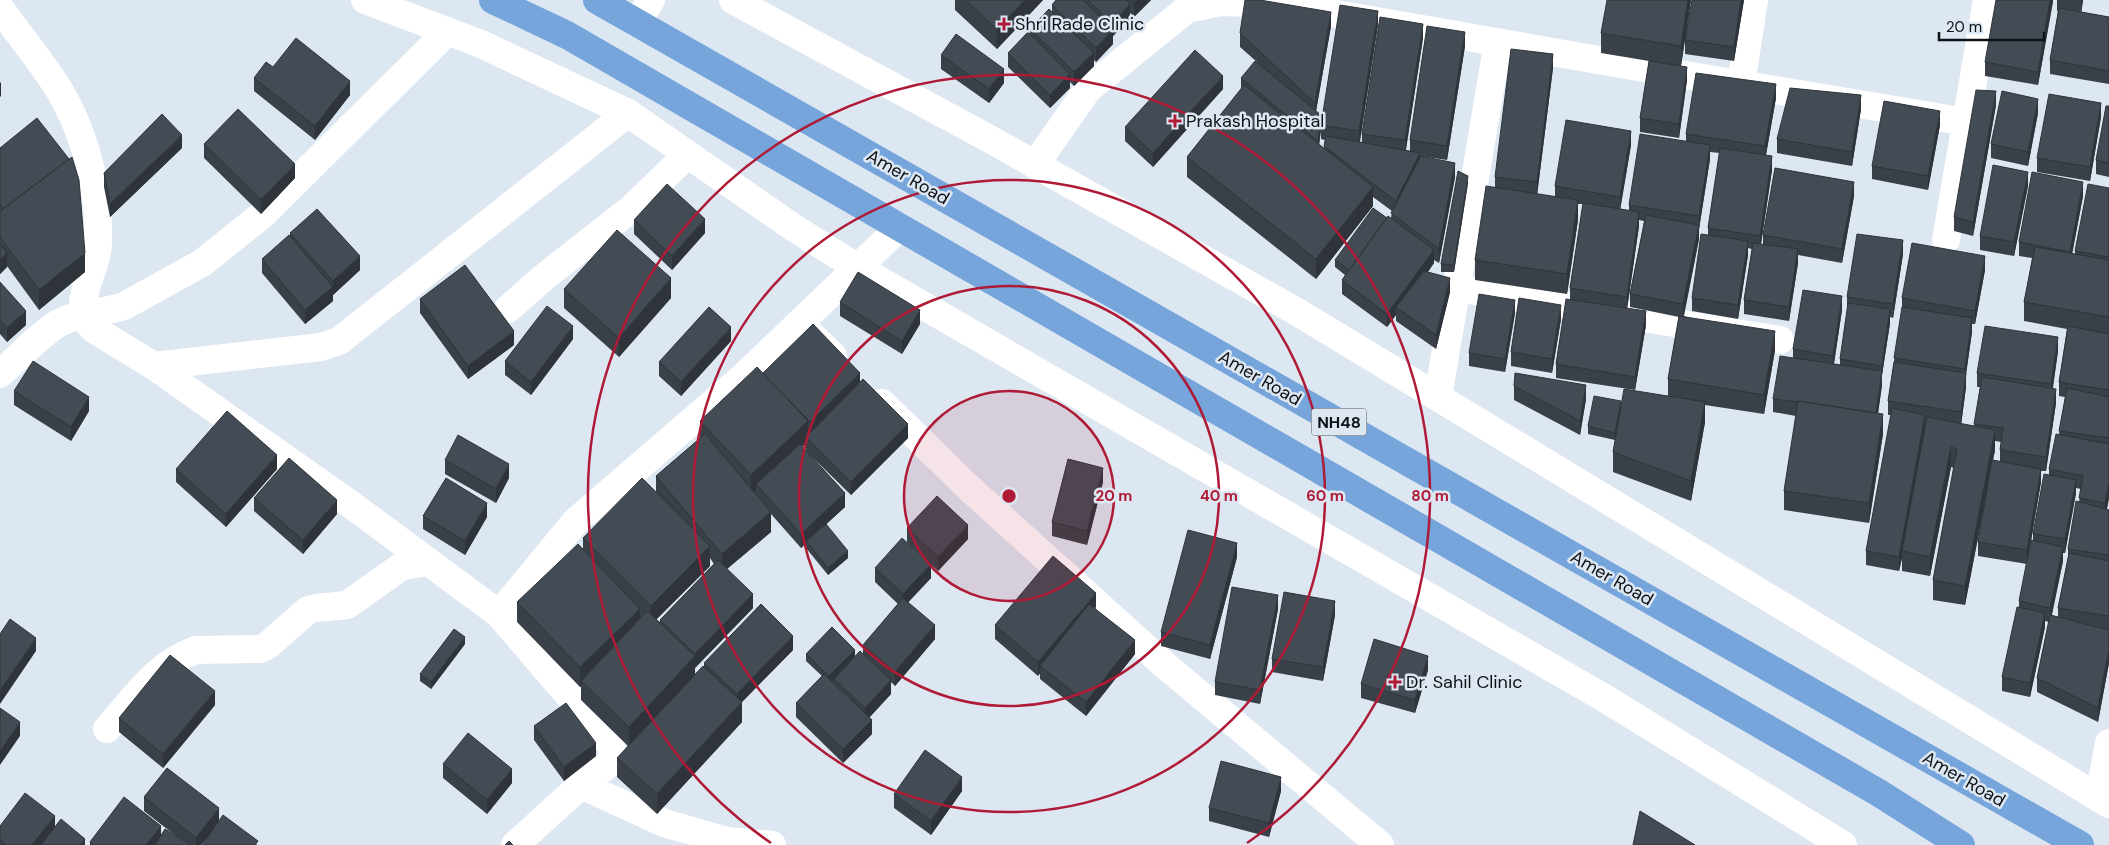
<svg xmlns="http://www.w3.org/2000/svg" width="2109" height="845" viewBox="0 0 2109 845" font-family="'DM Sans',sans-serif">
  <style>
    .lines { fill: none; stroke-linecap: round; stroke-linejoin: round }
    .street { stroke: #fff; stroke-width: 28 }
    .secondary { stroke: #fff; stroke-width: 28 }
    .highway { stroke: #75a5db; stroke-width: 28 }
    .wall { fill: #3a4048; fill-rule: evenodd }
    .shaded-wall { fill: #2f343b }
    .building { fill: #434b54; stroke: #2f343b }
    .ring { fill: none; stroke: #af1b36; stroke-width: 2.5 }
    .poi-dot { fill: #af1b36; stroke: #dde7f2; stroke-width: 2 }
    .labels { text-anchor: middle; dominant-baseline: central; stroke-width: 5; stroke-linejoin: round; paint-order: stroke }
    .shield { fill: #dde7f2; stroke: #4c5157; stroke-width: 1 }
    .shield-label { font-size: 16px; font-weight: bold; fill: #0e1115 }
    .poi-label { font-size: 18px; fill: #0e1115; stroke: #dde7f2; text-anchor: start }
    .street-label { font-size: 18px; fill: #0e1115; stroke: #dde7f2 }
    .centre { fill: #af1b36; stroke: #dde7f2; stroke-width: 2.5 }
    .ring-label { font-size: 15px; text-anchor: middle; font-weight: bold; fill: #af1b36; stroke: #dde7f2; stroke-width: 5; stroke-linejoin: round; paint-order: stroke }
  </style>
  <rect width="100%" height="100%" fill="#dde7f2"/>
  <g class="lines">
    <path class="street" d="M0,8C19,35 41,61 58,88C82,127 96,176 98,222C98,231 99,243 97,252C93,278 69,308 95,330L154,366L353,506L499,614L611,745L613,755L610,763L581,785L515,845
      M1741,84L1754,0
      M1035,165L1088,89L1187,9L1221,2L1279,4L1661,71L1966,122
      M1946,240L1987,0
      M1456,288L1780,340
      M508,309L543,278L632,208L687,155
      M800,324L833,356
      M154,366L321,347L339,341L628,113
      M0,374C15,361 46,328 63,321C82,312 104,313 124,306L202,263L262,215L448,31
      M1438,397L1498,42
      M882,403L970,489L1167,667L1380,845
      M499,614L576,521L743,377L900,227
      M107,729C133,700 157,663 196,650L260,649L267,646L308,610L316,608L347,605L402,566L429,562
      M581,785L664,823L727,841L772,845
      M2099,798L2109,743"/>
    <path class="secondary" d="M365,0L481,44L628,113L794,228L858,268L1606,699L1843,845
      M733,0L997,143L1299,313L2109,804
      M637,23L651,0"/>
    <path class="highway" d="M493,0L567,35L1879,793L1961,845
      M597,0L2080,845"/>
  </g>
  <path class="wall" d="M955,0H1043L997,49L955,10Z
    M1056,0H1151L1134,17L1130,13V18L1113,36V44L1096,62L1094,60V66L1074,86L1070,82V88L1050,108L1008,67V53L1030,34V29L1052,11V5Z
    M1691,0L1681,66L1687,80L1679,138L1640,132V118L1649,61L1601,53V33Z
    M1692,0H1744L1734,61L1685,54V40Z
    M2053,0L2038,85L1985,76V62Z
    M2057,0H2083L2081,12L2109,17V84L2050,74V60L2058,11H2057Z
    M1378,25L1360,142H1362V134L1423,38L1406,150L1410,151V140L1465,46L1447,160L1420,156V157L1455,177L1439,263L1434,260V263L1428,272L1450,292L1436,349L1396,321V315L1387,327L1342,294V280L1345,275L1335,267V260L1387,218H1391L1392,211L1373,197V206L1316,279L1187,177V157L1241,89V78L1257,62L1240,47V33L1331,26L1316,111L1321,129L1319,144L1324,148L1325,140L1321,139V125Z
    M941,55L1004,83L989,103L941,69Z
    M273,67L350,95L315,140L254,91V78Z
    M1553,68L1537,194L1555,197V186L1631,145L1620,209L1629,211V205L1686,141V134L1776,98L1766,155L1772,170L1761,244H1763V235L1854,196L1842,263L1798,255V263L1789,321L1744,314V300L1752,249L1748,248V255L1738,319L1692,311V298L1708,235V228L1720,153L1710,152V159L1699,229V239L1684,316L1775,350L1764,414L1705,405V422L1691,501L1613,472V452L1618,422L1615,440L1588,434V426L1621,406L1668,396V379L1679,317L1630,307V294L1644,221L1639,220V226L1627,308L1646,325L1635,390L1556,378V364L1570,300V288L1583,204H1578V220L1567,294L1475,280V260L1495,188V177Z
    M1223,89L1153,167L1125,141V127Z
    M1996,105L1973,236L1954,231V217Z
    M2109,106V177L2096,174V160Z
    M1861,109L1852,166L1777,153V139Z
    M2038,113L2028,166L1991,158V144Z
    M2101,117L2090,181L2037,172V158Z
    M1940,125L1928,190L1872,179V166Z
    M204,144L295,178L261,214L204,158Z
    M0,148L85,272L39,310L7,266V267L0,274Z
    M182,148L110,217L104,187V173Z
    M1468,183L1454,272H1441V264Z
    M2028,186L2014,256L1980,250V236Z
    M2109,188V663L2098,722L2037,692V678L2049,622L2045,621V627L2030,697L2002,691V677L2019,608V601L2027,564L1978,556V542L1989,480L1965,605L1933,600V580L1954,468L1951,467L1930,576L1902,571V558L1899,571L1866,565V551L1891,415H1888V401L1902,307V298L1985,270L1975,324H1972V332L1966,373V387L1961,424L1974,426L1980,387H1977V373L2058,351L2053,388L2056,403L2046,471H2041V482L2030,547L2033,540V534L2049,475V469L2059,434L2065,397L2059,396V382L2067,329L2024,321V302L2032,258L2019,256V242L2083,196L2072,253L2075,254V251ZM1995,441L2001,442L2000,450V461L1993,460L1995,450ZM2076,488L2081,489L2079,502L2068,549V558L2058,608V617L2052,615L2063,561V553H2065L2076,493ZM2109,499V510L2107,509Z
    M634,220L705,233L672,270L634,234Z
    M290,233L360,270L333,295V301L305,324L262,273V259L290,236Z
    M1903,254L1893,318L1890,317V323L1882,375V385L1878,413L1883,434L1869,523L1784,510V491L1796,416L1773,412V399L1793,358V349L1842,310L1834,364L1840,365V359L1847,311V297Z
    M0,282L26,325L7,342L0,334Z
    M564,289L671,298L619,357L564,308Z
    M420,299L514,345L468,379L420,313Z
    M840,302L920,324L902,354L840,316Z
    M1515,313L1505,372L1469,366V353Z
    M1561,319L1552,373L1511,366V352Z
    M573,339L531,395L505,375V361Z
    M731,341L681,396L659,376V362Z
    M860,382L908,438L851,495L806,451V443L802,447L845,507L826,524L848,558L828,575L806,548V543L801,548L771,514V532L727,569L753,608L695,668V674L704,667V663L793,650L742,702V722L657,814L617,777V758L628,746L581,700V686L580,687L517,622V602L583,548V538L656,492V476L700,438V421ZM710,558L714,564L660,620V622L656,619L710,566Z
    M1514,386L1586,399L1580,435L1514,400Z
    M14,391L89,411L71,441L14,405Z
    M445,460L509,478L496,503L445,474Z
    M176,469H277L226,527L176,482Z
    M1103,482L1087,545L1052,536V522Z
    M254,498L337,514L303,554L254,511Z
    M423,516L487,517L465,555L423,529Z
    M907,528L968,539L938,571L907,542Z
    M1237,557L1210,659L1161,646V632Z
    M875,568L931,578L908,602L935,639L895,686L891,682V694L869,718L872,734L843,763L796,717V703L822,676L806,661V654L855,657L863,654V645L898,604L875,582Z
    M1096,607L1095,608L1135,654L1086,716L1040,679V673L1038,676L995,639V625Z
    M1278,609L1260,704L1215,695V682Z
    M1335,615L1323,681L1272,672V659Z
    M465,644L431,689L420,681V674Z
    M1428,670L1415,713L1361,698V684Z
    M215,705L163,768L119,732V718Z
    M534,726L596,756L564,781L534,740Z
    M443,764L512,783L487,814L443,778Z
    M962,791L931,835L894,808V794Z
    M1281,791L1269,837L1209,821V808Z
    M144,797L219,821L258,845L210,834L201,845H90V842L161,836H176L144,811Z
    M0,826L55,827L85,845H0Z"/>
  <path class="shaded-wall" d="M1025,0H1043L997,49V30Z
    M1137,0H1151L1134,17V3Z
    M1688,0H1691L1681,66V46Z
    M1741,0H1744L1734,61V47Z
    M2050,0H2053V2L2038,85V72Z
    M2081,0H2083L2081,15Z
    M1130,4V18L1113,36V44L1096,62V48L1112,32V24Z
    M1378,11V25L1359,144V131Z
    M1331,12V26L1315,117V103Z
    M1423,24V38L1405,154V140Z
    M1465,32V46L1447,160V146Z
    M1094,53V66L1074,86V72Z
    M1553,54V68L1537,196V182Z
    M1687,67V80L1679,138V124Z
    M1004,69V83L989,103V89Z
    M1070,74V88L1050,108V95Z
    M1223,76V89L1153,167V153Z
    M350,81V95L315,140V126Z
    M1,82V96L0,97V83Z
    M1776,84V98L1765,160V146Z
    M1996,91V105L1973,236V222Z
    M1861,95V109L1852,166V152Z
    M2038,99V113L2028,166V152Z
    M2101,103V117L2090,181V167Z
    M1940,111V125L1928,190V176Z
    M1321,115V129L1318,155V141Z
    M1631,131V145L1620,211V197Z
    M182,135V148L110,217V204Z
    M1710,145V159L1699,229V216Z
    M1420,153V167L1396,215V201Z
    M1772,156V170L1760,250V236Z
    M1455,163V177L1439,263V249Z
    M295,164V178L261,214V200Z
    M2028,172V186L2014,256V242Z
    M1468,176V183L1454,272V265Z
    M1854,182V196L1842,263V249Z
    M2083,182V196L2070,266V252Z
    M1373,187V206L1316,279V259Z
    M1578,200V220L1567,294V274Z
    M1639,212V226L1627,310V297Z
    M705,219V233L672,270V256Z
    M1699,225V239L1683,318V304Z
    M1903,240V254L1893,318V304Z
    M1748,241V255L1738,319V305Z
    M1798,249V263L1789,321V307Z
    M1434,250V263L1400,310L1396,307V315L1387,327V314Z
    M7,253V267L0,274V260Z
    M85,253V272L39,310V290Z
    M360,256V270L333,295V301L305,324V310L333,287V281Z
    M1985,256V270L1975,324V311Z
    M671,278V298L619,357V338Z
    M1450,278V292L1436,349V335Z
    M1842,296V310L1833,369V356Z
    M1515,300V313L1505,372V359Z
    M1561,305V319L1552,373V359Z
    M1890,309V323L1882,375V385L1876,428V414L1882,376V366Z
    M920,310V324L902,354V341Z
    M26,311V325L7,342V328Z
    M1646,311V325L1635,390V377Z
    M1972,318V332L1965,382V369Z
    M573,326V339L531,395V382Z
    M731,327V341L681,396V382Z
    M514,331V345L468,379V366Z
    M1775,331V350L1764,414V395Z
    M2058,337V351L2051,398V384Z
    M860,373V387L810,435V422Z
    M1966,373V387L1961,426V412Z
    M1586,385V399L1580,435V421Z
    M2056,389V403L2046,471V457Z
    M89,397V411L71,441V427Z
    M1621,401V409L1615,440V433Z
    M1705,402V422L1691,501V481Z
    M1883,414V434L1869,523V503Z
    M1925,415V429L1902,551V558L1899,571V557Z
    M808,421V439L806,437V443L759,488L756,484V490L751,495V475Z
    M908,424V438L851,495V482Z
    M1995,430V450L1965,605V586Z
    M1951,447V467L1930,576V557Z
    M277,455V469L226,527V514Z
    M509,464V478L496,503V489Z
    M1103,468V482L1087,545V531Z
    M2041,469V482L2027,564V550Z
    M2076,480V493L2065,553V539Z
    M2109,483V497L2105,517V503Z
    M845,493V507L807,542L806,541V543L801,548V534Z
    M337,500V514L303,554V540Z
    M487,503V517L465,555V541Z
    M771,512V532L722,573V554Z
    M968,525V539L938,571V557Z
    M1237,543V557L1210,659V645Z
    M710,546V566L651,625V606Z
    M2063,547V561L2050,622V608Z
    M848,551V558L828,575V568Z
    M931,564V578L903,608V594Z
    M1096,593V607L1044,669L1040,666V673L1038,676V662Z
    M753,594V608L695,668V676L629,747V727L695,657V654Z
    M1278,595V609L1260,704V690Z
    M1335,601V615L1323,681V667Z
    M640,609V628L581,681V686L580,687V667Z
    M2045,613V627L2030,697V683Z
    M935,625V639L895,686V672Z
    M793,636V650L742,702V722L657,814V794L737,708V694Z
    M465,637V644L431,689V682Z
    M36,638V651L0,704V690Z
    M1135,640V654L1086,716V702Z
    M2109,649V663L2098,722V708Z
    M855,650V657L829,684V676Z
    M1428,656V670L1415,713V700Z
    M891,680V694L865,722V708Z
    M215,691V705L163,768V754Z
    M872,720V734L843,763V749Z
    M20,722V736L0,765V751Z
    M596,743V756L564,781V767Z
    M512,769V783L487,814V800Z
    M962,777V791L931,835V821Z
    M1281,777V791L1269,837V823Z
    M219,808V822L201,845H196V838Z
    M55,816V829L43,845H32Z
    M161,826V840L157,845H146Z
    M85,839V845H80Z"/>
  <path class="building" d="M966,0H1025L997,30Z
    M1056,0H1083L1113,30L1096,48L1052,5Z
    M1088,0H1126L1130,4L1112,24Z
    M1245,0H1260L1331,12L1315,103L1240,33Z
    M1607,0H1688L1681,46L1601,33Z
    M1692,0H1741L1734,47L1685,40Z
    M1996,0H2050L2038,72L1985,62Z
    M1340,5L1378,11L1359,131L1321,125Z
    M2059,8L2109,17V71L2050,60Z
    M1049,9L1094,53L1074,72L1030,29Z
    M1380,17L1423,24L1405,140L1362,134Z
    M1427,26L1465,32L1447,146L1410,140Z
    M1028,32L1070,74L1050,95L1008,53Z
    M956,34L1004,69L989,89L941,55Z
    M296,38L350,81L315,126L254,78L266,62L273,67Z
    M1511,49L1553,54L1537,182L1495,177Z
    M1195,50L1223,76L1153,153L1125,127Z
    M1255,61L1321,115L1318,141L1241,78Z
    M1649,61L1687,67L1679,124L1640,118Z
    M1696,73L1776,84L1765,146L1686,134Z
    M1244,85L1373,187L1316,259L1187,157Z
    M1790,88L1861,95L1852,152L1777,139Z
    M1976,90L1996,91L1973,222L1954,217Z
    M2002,91L2038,99L2028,152L1991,144Z
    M2049,94L2101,103L2090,167L2037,158Z
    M1884,101L1940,111L1928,176L1872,166Z
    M2106,106H2109V163L2096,160Z
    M238,109L295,164L261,200L204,144Z
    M162,114L182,135L110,204L104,173Z
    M37,118L69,159L3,209L0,205V148Z
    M1566,120L1631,131L1620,197L1555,186Z
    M1640,134L1710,145L1699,216L1629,205Z
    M1326,136L1420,153L1396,201L1324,146Z
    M1720,148L1772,156L1760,236L1708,228Z
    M1421,156L1455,163L1439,249L1391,213Z
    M72,157L79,180L85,253L39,290L0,237V211Z
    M1993,165L2028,172L2014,242L1980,236Z
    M1775,168L1854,182L1842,249L1763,235Z
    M1458,171L1468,176L1454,265L1441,264Z
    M2032,172L2083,182L2070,252L2019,242Z
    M667,184L705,219L672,256L634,220Z
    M2088,184L2109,188V257L2075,251Z
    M1486,186L1578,200L1567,274L1475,260Z
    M1583,203L1639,212L1627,297L1570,288Z
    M1373,208L1387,218L1349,270L1335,260Z
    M317,209L360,256L333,281L290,233Z
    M1646,215L1699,225L1683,304L1630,294Z
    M1388,216L1434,250L1387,314L1342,280Z
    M617,230L671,278L619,338L564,289Z
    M1701,234L1748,241L1738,305L1692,298Z
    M1857,234L1903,240L1893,304L1847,297Z
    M289,235L333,287L305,310L262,259Z
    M1753,243L1798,249L1789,307L1744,300Z
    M1912,243L1985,256L1975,311L1902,298Z
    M0,244L7,253L0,260Z
    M2035,247L2109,260V317L2024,302Z
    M465,265L514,331L468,366L420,299Z
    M1424,271L1450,278L1436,335L1396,307Z
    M858,272L920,310L902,341L840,302Z
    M0,282L26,311L7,328L0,320Z
    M1803,290L1842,296L1833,356L1793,349Z
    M1479,294L1515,300L1505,359L1469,353Z
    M1519,298L1561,305L1552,359L1511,352Z
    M1566,299L1646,311L1635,377L1556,364Z
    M1848,303L1890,309L1882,366L1840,359Z
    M547,306L573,326L531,382L505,361Z
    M709,307L731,327L681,382L659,362Z
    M1902,307L1972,318L1965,369L1894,358Z
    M1679,316L1775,331L1764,395L1668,379Z
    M813,324L860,373L810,422L763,373Z
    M1985,326L2058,337L2051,384L1977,373Z
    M2068,326L2109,334V390L2059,382Z
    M1780,356L1882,371L1876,413L1798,401V402L1773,399Z
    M33,361L89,397L71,427L14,391Z
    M1894,362L1966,373L1961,412L1888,401Z
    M757,367L808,421L751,475L700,421Z
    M1515,373L1586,385L1580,421L1514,386Z
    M1982,377L2056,389L2046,457L2000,450L2003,428L1974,424Z
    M863,379L908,424L851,482L806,437Z
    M2067,388L2109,397V438L2059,431Z
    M1624,389L1705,402L1691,481L1613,452Z
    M1594,396L1621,401L1615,433L1588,426Z
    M1798,401L1883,414L1869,503L1784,491Z
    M1892,408L1925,415L1899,557L1866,551Z
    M227,411L277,455L226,514L176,469Z
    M1927,417L1995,430L1965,586L1933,580L1957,449L1951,447L1930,557L1902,551Z
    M705,434L771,512L722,554L656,476Z
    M2056,434L2109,444V483L2105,503L2079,498L2083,476L2049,469Z
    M458,435L509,464L496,489L445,460Z
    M800,444L845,493L801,534L756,484Z
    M289,458L337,500L303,540L254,498Z
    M1068,459L1103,468L1087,531L1052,522Z
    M1992,460L2041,469L2027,550L1978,542Z
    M2044,474L2076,480L2065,539L2033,534Z
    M446,478L487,503L465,541L423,516Z
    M642,478L710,546L651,606L583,538Z
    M937,496L968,525L938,557L907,528Z
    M2076,501L2109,510V555L2068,549Z
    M826,524L848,551L828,568L806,541Z
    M1188,530L1237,543L1210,645L1161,632Z
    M902,538L931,564L903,594L875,568Z
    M2031,540L2063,547L2050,608L2019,601Z
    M578,544L640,609L580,667L517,602Z
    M2069,553L2109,561V616L2058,608Z
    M1053,556L1096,593L1038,662L995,625Z
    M718,560L753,594L695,654L660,620Z
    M1232,587L1278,595L1260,690L1215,682Z
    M1284,592L1335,601L1323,667L1272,659Z
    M903,598L935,625L895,672L863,645Z
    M761,604L793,636L737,694L704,663Z
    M1089,604L1135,640L1086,702L1040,666Z
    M2017,607L2045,613L2030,683L2002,677Z
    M647,611L695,656L629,727L581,681Z
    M2050,615L2109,630V649L2098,708L2037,678Z
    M10,619L36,638L0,690V634Z
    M832,627L855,650L829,676L806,654Z
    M454,629L465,637L431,682L420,674Z
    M1374,639L1428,656L1415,700L1361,684Z
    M860,651L891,680L865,708L834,679Z
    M170,655L215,691L163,754L119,718Z
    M703,666L742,702L657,794L617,758Z
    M824,674L872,720L843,749L796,703Z
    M566,703L596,743L564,767L534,726Z
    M0,708L20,722L0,751Z
    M468,733L512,769L487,800L443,764Z
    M925,750L962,777L931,821L894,794Z
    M1221,761L1281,777L1269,823L1209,808Z
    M167,768L219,808L196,838L144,797Z
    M25,793L55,816L32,845H6L0,840V826Z
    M124,797L161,826L146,845H94L90,842Z
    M1640,811L1695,845H1633Z
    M223,815L258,841L255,845H202Z
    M61,819L85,839L80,845H41Z
    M165,829L191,845H155Z
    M509,841L513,845H505Z"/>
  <circle cx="1009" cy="496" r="105" fill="#af1b36" fill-opacity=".12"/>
  <g class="ring">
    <circle cx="1009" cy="496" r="105"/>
    <circle cx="1009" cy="496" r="210"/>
    <circle cx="1009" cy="496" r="316"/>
    <path d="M771 843A421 421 0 1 1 1247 843"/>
  </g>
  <g class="poi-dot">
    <path d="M1001.5 16.5h5v5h5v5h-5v5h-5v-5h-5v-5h5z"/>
    <path d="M1172.5 113.5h5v5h5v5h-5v5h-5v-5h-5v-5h5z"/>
    <path d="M1392.5 674.5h5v5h5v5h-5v5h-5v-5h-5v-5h5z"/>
  </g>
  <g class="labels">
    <rect class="shield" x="1311.5" y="408.5" width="55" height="27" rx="4"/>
    <g class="shield-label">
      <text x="1339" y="422">NH48</text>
    </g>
    <g class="poi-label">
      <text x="1015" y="24">Shri Rade Clinic</text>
      <text x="1186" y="121">Prakash Hospital</text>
      <text x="1406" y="682">Dr. Sahil Clinic</text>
    </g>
    <g class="street-label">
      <text transform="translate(908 177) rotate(30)">Amer Road</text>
      <text transform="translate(1260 378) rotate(30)">Amer Road</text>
      <text transform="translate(1612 578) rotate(30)">Amer Road</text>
      <text transform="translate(1964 779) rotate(30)">Amer Road</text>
    </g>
  </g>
  <circle cx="1009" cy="496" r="8" class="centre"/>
  <g class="ring-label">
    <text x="1114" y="501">20 m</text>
    <text x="1219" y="501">40 m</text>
    <text x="1325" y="501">60 m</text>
    <text x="1430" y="501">80 m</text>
  </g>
  <path d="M1939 32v8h105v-8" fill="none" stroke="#0e1115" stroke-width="2.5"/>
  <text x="1946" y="32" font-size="15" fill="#0e1115" stroke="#dde7f2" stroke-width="4" paint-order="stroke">20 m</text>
</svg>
